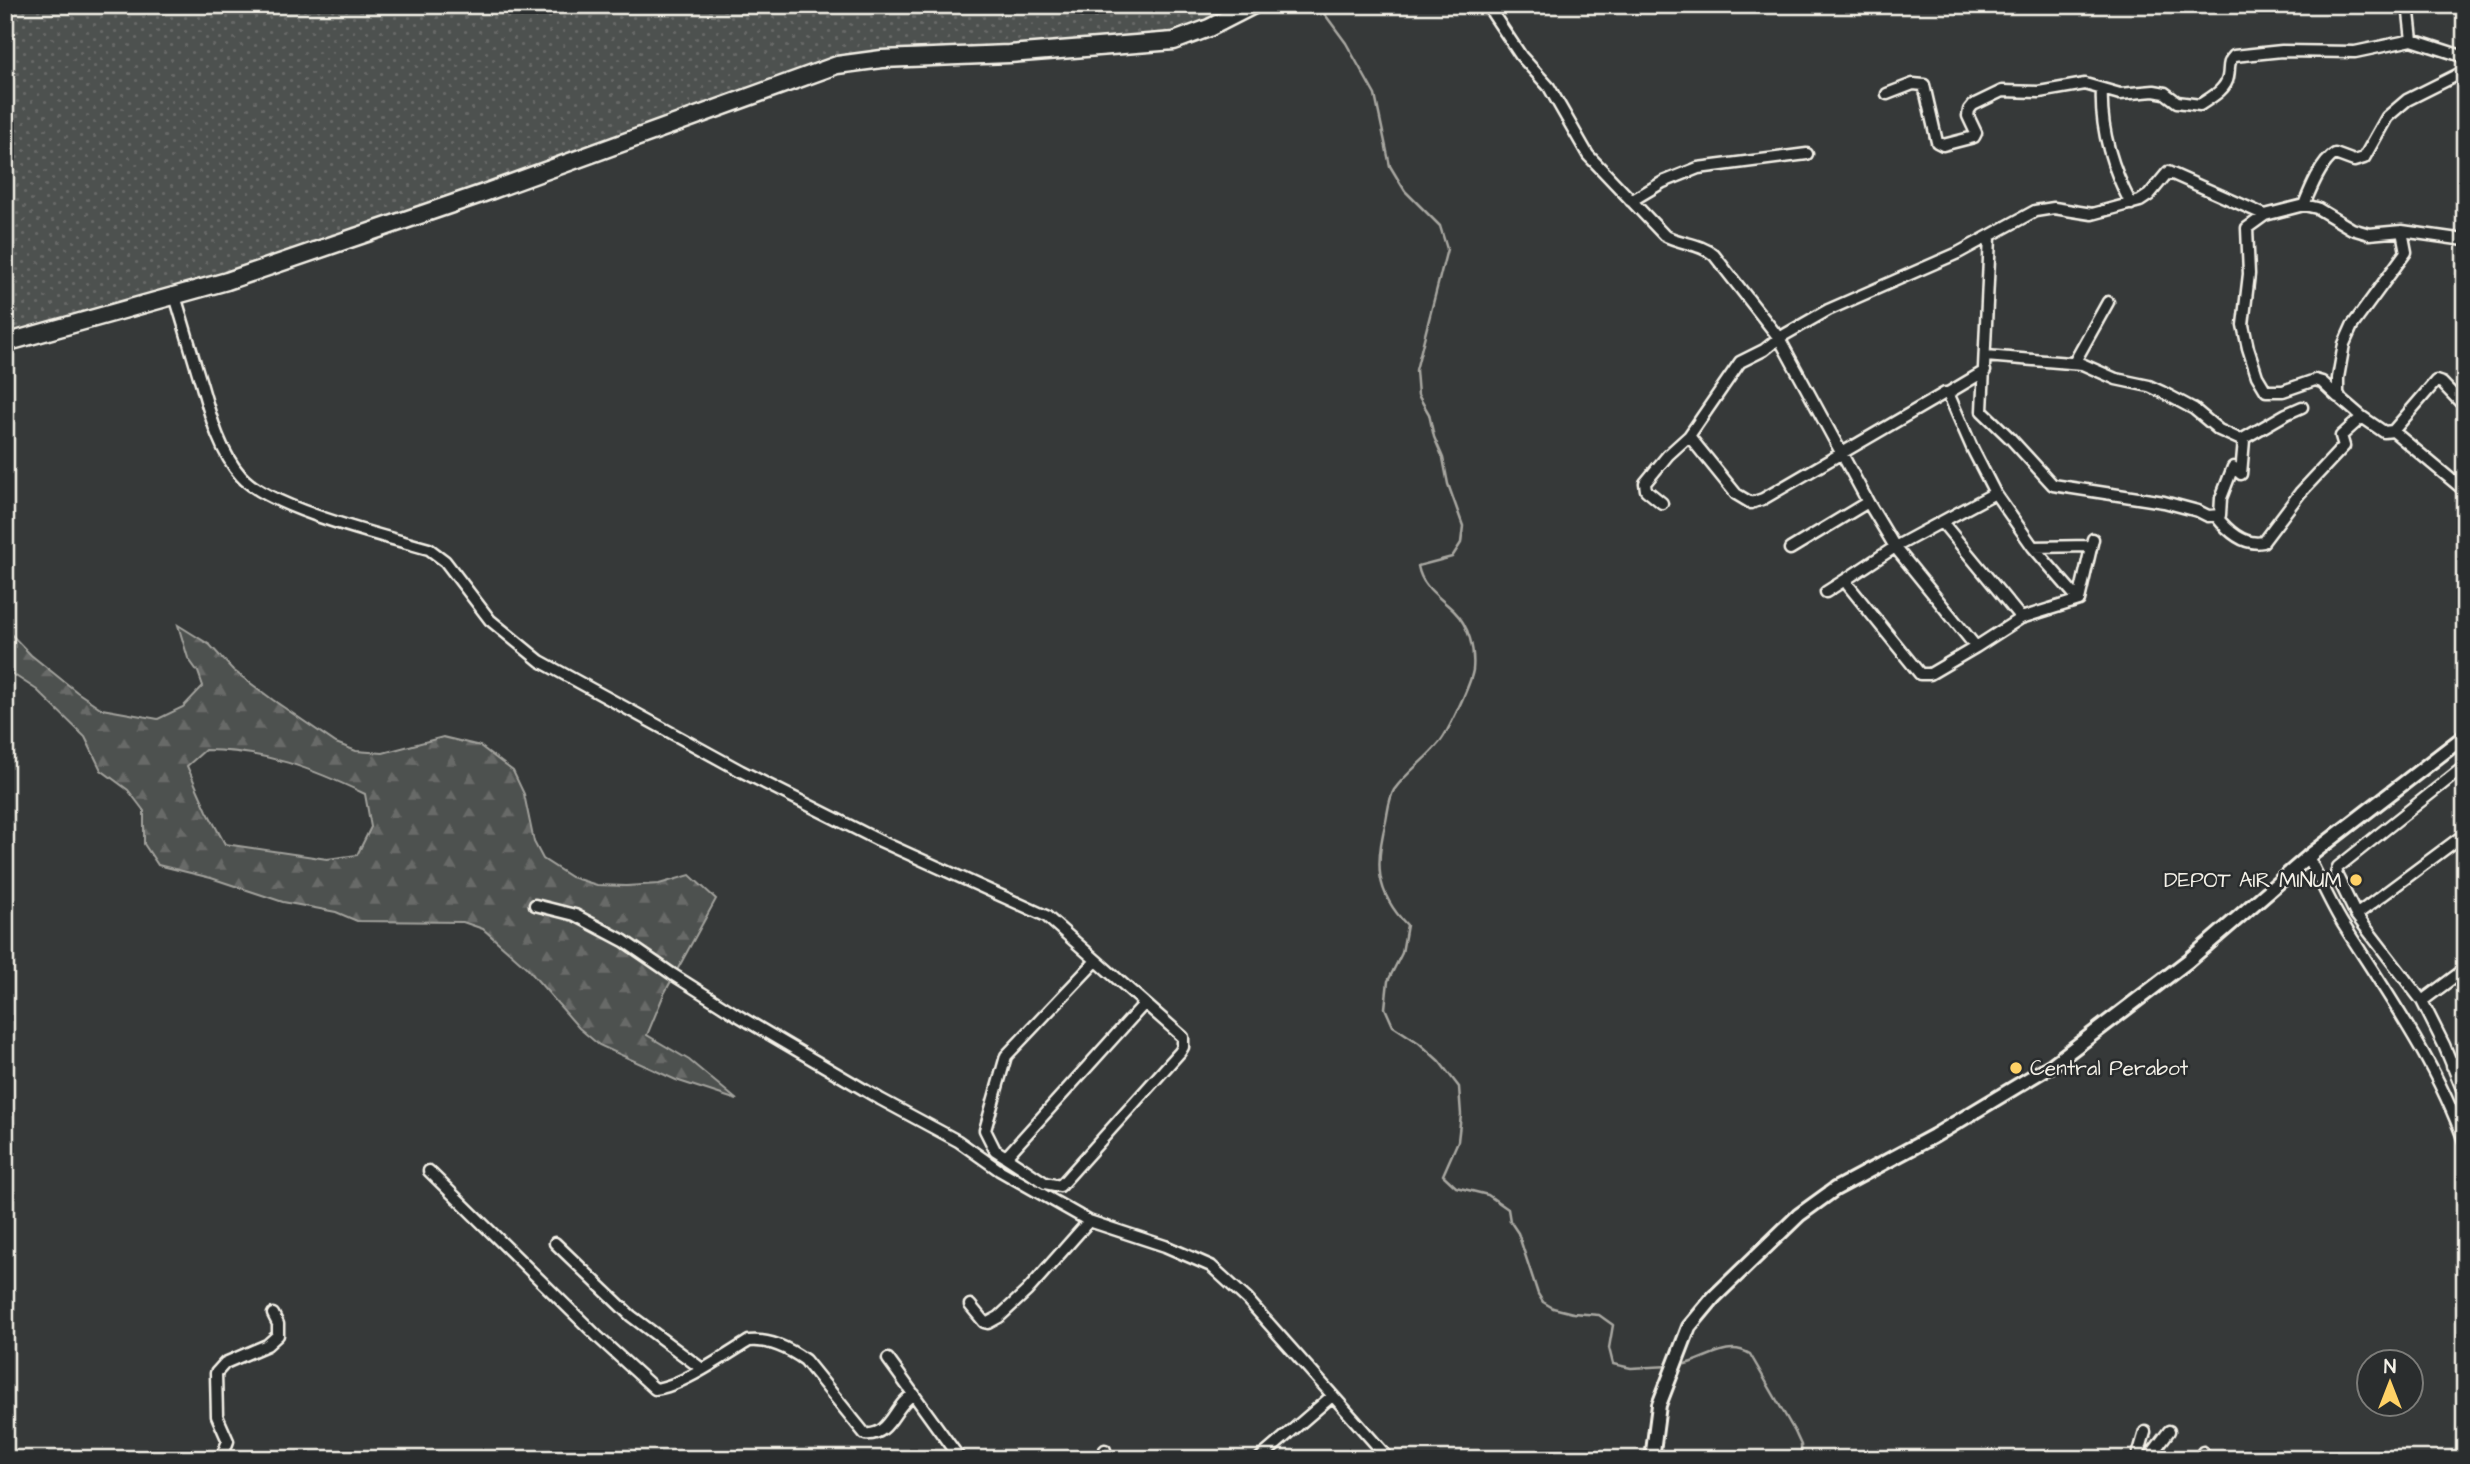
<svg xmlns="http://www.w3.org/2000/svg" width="2470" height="1464" viewBox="0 0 2470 1464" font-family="'Architects Daughter',sans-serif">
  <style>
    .grass { fill: url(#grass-dots); stroke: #a1a19c; stroke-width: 2 }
    .forest { fill: url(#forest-firs); stroke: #a1a19c; stroke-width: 2; fill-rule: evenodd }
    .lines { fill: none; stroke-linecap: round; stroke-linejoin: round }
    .stream { stroke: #a8a7a1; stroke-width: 2.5 }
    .minor-casing { stroke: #f4f1e8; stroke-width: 15 }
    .tertiary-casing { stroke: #f4f1e8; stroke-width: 18 }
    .trunk-casing { stroke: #f4f1e8; stroke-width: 21 }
    .minor { stroke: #2a2d2e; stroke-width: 10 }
    .tertiary { stroke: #2a2d2e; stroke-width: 12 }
    .trunk { stroke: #2a2d2e; stroke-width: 16 }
    .poi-dot { fill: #ffd166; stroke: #2a2d2e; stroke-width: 2.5 }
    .labels { text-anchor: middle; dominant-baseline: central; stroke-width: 5; stroke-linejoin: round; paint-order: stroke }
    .poi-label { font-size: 21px; fill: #f4f1e8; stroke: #2a2d2e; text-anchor: end }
  </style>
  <defs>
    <pattern id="grass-dots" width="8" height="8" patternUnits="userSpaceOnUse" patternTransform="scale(1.75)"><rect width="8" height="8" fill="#4e514f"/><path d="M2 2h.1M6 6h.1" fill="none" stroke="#686a68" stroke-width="1.8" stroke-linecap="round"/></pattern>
    <pattern id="forest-firs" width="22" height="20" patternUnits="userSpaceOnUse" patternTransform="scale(1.75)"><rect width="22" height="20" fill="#4e514f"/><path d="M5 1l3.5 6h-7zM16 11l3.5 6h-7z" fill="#686a68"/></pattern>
  </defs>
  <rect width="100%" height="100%" fill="#363939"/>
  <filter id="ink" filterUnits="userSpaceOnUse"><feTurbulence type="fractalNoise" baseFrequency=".0143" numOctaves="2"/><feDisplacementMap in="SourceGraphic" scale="14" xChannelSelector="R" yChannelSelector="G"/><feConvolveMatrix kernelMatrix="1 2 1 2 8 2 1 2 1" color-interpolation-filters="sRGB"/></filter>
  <g filter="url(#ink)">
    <path class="grass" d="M5,5H1237L1179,39L854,56L599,147L232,272L5,339Z"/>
    <path class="forest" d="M178,625L210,645L233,670L273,700L336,743L356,751L383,753L443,737L480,746L513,771L524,794L534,842L543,859L571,877L597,885L626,886L659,884L690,875L716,899L664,994L647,1035L689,1060L737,1100L676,1080L599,1045L579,1028L526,967L483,929L463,922L357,921L336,912L283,902L211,878L158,865L144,844V811L128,790L101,770L85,737L37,690L5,669V628L31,655L77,692L102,709L158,719L183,707L203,686L198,672L188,658ZM205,750C264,750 313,769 365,794L371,827L357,855L327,859L225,844L207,811L187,766Z"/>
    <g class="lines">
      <path class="stream" d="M1318,5L1346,43L1375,95L1390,166L1405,191L1440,226L1447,249L1416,370L1418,395L1429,414L1434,437L1443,458L1448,484L1463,526L1461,543L1452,557L1418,566C1422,588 1439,596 1454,611C1469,626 1475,649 1473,670C1471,683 1448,733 1439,743C1425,760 1407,772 1394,790C1389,798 1388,811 1386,821C1375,863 1375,892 1407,925L1402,953L1388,981L1385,1008L1393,1026L1419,1043L1439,1061L1459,1087L1461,1115L1458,1141L1443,1175L1456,1187L1488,1195L1508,1209L1510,1221L1518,1233L1538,1294L1543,1302L1553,1308L1573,1313L1599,1315L1613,1325L1609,1348L1613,1364L1631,1368L1670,1366
        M1680,1365C1704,1362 1726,1339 1750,1354L1795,1432L1801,1445L1802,1459"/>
      <g class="minor-casing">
        <path id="minor" d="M1487,5L1521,56L1549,87L1588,155L1664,235C1680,244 1700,243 1714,255L1779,338L1828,310L1958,253L2035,211L2054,208L2092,214L2140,201L2149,195L2168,172L2265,215
          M2403,5L2409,13L2412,40L2465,57
          M2465,71L2407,100L2387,117L2364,158L2354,161L2335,154C2321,162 2310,190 2304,205L2317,208L2352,229L2369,234L2402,231L2465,240
          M2102,89C2100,129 2113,170 2131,204
          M1887,94L1913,84L1924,85L1937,142L1943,145L1974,137L1976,133L1968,116L1969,110L1973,105L2002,91L2039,92L2085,84L2120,94L2154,91L2165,93L2177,102L2200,105C2210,98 2226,90 2228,77C2230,68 2227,63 2234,56L2282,51L2355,52L2412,40
          M1631,201L1663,182L1698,168L1807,154
          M2304,205L2265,215L2247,228L2249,274L2243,325L2248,348L2257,376L2266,391H2283L2315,380L2322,382L2338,397
          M2402,231L2406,252L2352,326L2344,344L2338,378V393L2341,399L2362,417L2384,432L2393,431L2436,381L2442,383L2465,407
          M1990,237L1982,411L2011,439L2053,485L2164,502L2198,511L2208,516L2220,515L2221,498L2233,467L2241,474L2244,440
          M175,296C184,325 192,354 201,383C210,414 219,451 241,476C268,508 386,537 429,549L445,561L490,620L540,661L741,771L878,840L1046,916L1183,1037V1047L1180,1052L1060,1186L1045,1183L1006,1157
          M1986,356L2082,364L2116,379L2149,386L2162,392L2194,409L2219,430L2241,440L2286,414L2302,407
          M2074,363L2108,302
          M1948,393L1985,371
          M2393,431L2465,491
          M1995,493L2033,547L2079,600
          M1662,503L1646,490L1645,483L1668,455L1689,436L1740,362L1764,350L1779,338L1868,502L1895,547L1976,647L1930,674H1920L1848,585V578L1895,547L1995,493L1973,450L1948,393H1945L1763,499L1751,503L1736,494L1689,436
          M2216,516C2227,530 2244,546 2263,542L2300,493L2344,446L2341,436L2362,417
          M1942,522L2021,618L1976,647
          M2033,547L2091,546
          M1790,549L1868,502
          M1826,592L1848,578
          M2021,618L2079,600L2093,539
          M2465,766L2338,867L2336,874L2356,915L2422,1001L2444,1045L2465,1096
          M2308,857C2320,879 2330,903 2343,924C2388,995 2437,1064 2465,1144
          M535,905L575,915L624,941L672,974L737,1015L880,1099L958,1141L999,1170L1089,1221L1165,1246L1211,1266L1247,1299L1389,1459
          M2356,915L2465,834
          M1096,961L1006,1056L985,1130L995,1150L1006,1157L1144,1004
          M2422,1001L2465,969
          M2452,1066L2465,1056
          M429,1171L599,1338L655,1389C682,1386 726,1355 749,1341C770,1339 788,1348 805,1360L865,1434C891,1437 894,1404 914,1394
          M555,1243L631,1316L702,1369
          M970,1305L984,1322L988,1323L999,1317L1027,1291L1089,1221
          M888,1359L960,1459
          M221,1459L228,1441L217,1416L216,1373L225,1363L267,1345L278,1335V1324L273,1314
          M1098,1459L1105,1450
          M1259,1459L1332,1396
          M2137,1459L2145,1432
          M2148,1459L2169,1431
          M2202,1459L2203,1452"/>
      </g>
      <g class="tertiary-casing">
        <path id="tertiary" d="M1652,1459L1659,1405L1689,1327L1714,1297L1799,1215L1835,1189L1934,1136L2052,1065L2188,961L2308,857L2465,736"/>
      </g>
      <g class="trunk-casing">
        <path id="trunk" d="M5,343L227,281L484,193L837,65L882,59L1009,54L1174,41L1209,28L1254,5"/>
      </g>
      <use href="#minor" class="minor"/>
      <use href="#tertiary" class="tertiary"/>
      <use href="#trunk" class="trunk"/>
    </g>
  </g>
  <g class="poi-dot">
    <circle cx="2356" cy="880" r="7"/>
    <circle cx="2016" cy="1068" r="7"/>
  </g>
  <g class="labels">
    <g class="poi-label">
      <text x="2342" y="880">DEPOT AIR MINUM</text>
      <text x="2030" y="1068" text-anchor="start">Central Perabot</text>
    </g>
  </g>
  <rect width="2470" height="1464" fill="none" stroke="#2a2d2e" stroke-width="28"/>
  <rect x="14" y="14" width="2442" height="1436" fill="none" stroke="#f4f1e8" stroke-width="2.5" filter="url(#ink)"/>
  <g transform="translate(2390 1383)"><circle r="33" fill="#2a2d2e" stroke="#7b7b78" stroke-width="2"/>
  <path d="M0-5L12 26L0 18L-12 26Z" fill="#ffd166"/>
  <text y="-10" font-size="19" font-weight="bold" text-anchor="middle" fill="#f4f1e8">N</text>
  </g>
</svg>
